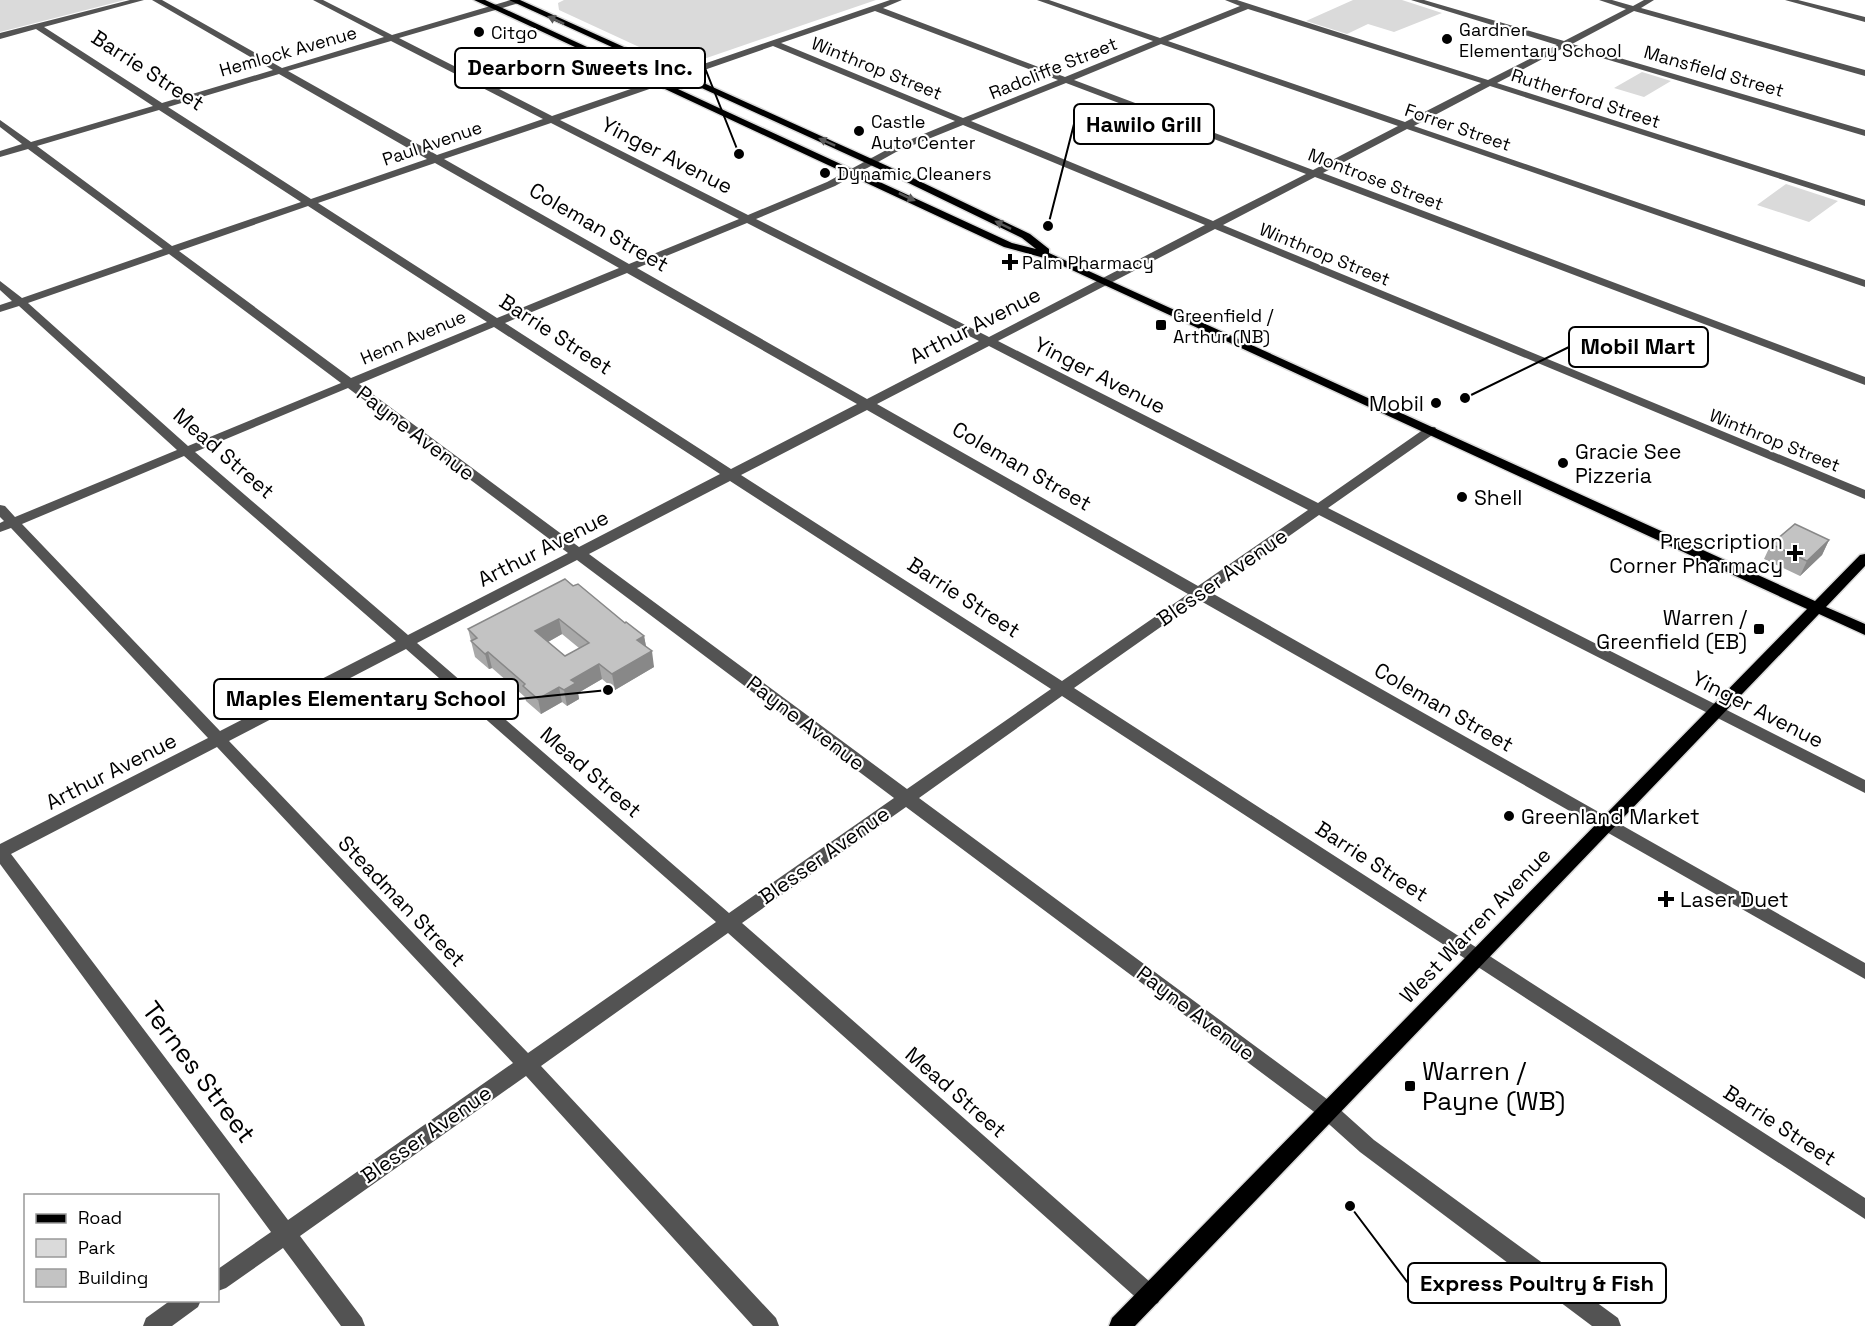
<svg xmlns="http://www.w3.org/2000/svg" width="1865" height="1326" viewBox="0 0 1865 1326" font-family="'Space Grotesk',sans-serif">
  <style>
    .green { fill: #dadada }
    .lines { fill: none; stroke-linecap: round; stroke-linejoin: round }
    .major-casing { stroke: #dbdbdb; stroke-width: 3 }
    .minor { fill: #535353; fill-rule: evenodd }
    .major { fill: #000; fill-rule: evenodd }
    .wall { fill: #a8a8a8; fill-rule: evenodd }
    .shaded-wall { fill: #888 }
    .building { fill: #c3c3c3; stroke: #888; stroke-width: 1.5; fill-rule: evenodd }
    .oneway { fill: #595959 }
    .poi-dot { fill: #000; stroke: #fff; stroke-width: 2 }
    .labels { text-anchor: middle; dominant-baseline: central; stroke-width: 4.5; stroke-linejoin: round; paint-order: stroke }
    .far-poi-label { font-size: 18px; fill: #000; stroke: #fff; text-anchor: start }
    .far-street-label { font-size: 18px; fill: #000; stroke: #fff }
    .street-label { font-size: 21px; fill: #000; stroke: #fff }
    .poi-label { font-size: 21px; fill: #000; stroke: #fff; text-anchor: start }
    .near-poi-label { font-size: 26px; fill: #000; stroke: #fff; text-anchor: start }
    .near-street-label { font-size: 26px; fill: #000; stroke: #fff }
    .leader { fill: none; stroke: #000; stroke-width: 2 }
    .callout-dot { fill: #000; stroke: #fff; stroke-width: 2 }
    .callout { fill: #fff; stroke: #000; stroke-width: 2 }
    .callout-label { font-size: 22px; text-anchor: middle; font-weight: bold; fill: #000 }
  </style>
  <rect width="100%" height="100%" fill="#fff"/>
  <path class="green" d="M0,0H125L0,32Z
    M564,0H876L692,63H677L663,58L559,10L558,3Z
    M1353,0H1402L1442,13L1394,32L1368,24L1347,34L1306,21Z
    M1642,72L1671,81L1644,97L1614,88Z
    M1786,184L1838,201L1809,222L1757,205Z"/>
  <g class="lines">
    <g class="major-casing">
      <path id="major" d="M474,0H485L1012,243L1036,249L1022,238L888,173L509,0H520L894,169L1030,234L1049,249V253L1815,601L1860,555L1865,554V566L1826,607L1865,624V635L1819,614L1135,1326H1109L1112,1318L1807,609L1048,259L1004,247Z"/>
    </g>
    <path class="minor" d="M130,0H144L44,27L162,103L273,70L152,0H162L282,68L384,37L313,0H323L392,35L511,0H519V3L399,38L552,116L890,0H902L883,8L1065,77L1153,41L1037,0H1049L1160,38L1240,6L1225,0H1237L1488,80L1557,45L1411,0H1424L1564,41L1626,9L1599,0H1612L1633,6L1644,0H1654L1641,8L1865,70V76L1634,11L1572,44L1865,130V136L1565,47L1497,83L1865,200V206L1490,86L1414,126L1865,280V287L1407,129L1323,173L1865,377V385L1315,177L1223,225L1865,490V499L1215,229L998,341L1318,503L1427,427H1435L1437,430L1435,433L1328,508L1865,780V793L1319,515L1210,592L1865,963V979L1199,600L1074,688L1865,1198V1219L1062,696L919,798L1335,1105L1374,1140L1618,1318L1621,1326H1592L1360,1152L1321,1117L906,807L742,923L1158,1289L1161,1296L1158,1303L1150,1306L1142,1303L728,933L541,1066L776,1318L779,1326H753L526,1076L300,1236L362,1318L365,1326H341L283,1248L226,1288L218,1291V1269L271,1232L0,864V844L208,738L11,528L0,532V523L4,521L0,517V505L5,506L15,517L177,450L19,306L0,312V305L12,301L0,290V281L22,298L163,249L28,149L0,157V151L22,144L0,127V120L31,142L153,106L36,29L0,39V33ZM1248,9L1481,83L1405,122L1168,41ZM875,11L1058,80L963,118L781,43ZM391,41L543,119L437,155L288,71ZM1161,44L1398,126L1313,170L1074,80ZM773,46L955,121L890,148L827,182L748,215L560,120ZM279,74L427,159L311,199L168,107ZM1066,83L1306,174L1213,221L971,121ZM159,110L301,202L172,246L37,146ZM551,123L739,219L629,264L444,159ZM963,125L1205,225L989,337L756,219L835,186L896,152ZM435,163L619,268L497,318L318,203ZM308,206L487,322L351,378L179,251ZM747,223L979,341L867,399L637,268ZM169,254L341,383L188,446L28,303ZM627,273L857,404L731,469L505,323ZM494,327L720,474L579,547L359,384ZM989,346L1308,510L1198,586L877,404ZM348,388L568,553L408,635L195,452ZM867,410L1188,594L1062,681L741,475ZM184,456L396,641L220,731L22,524ZM730,481L1051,689L907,789L589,554ZM577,560L894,798L729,913L417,643ZM406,649L716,922L528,1053L229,741ZM217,747L513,1063L288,1220L11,854Z
      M1785,0H1798L1865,17V22Z
      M171,1300H201L198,1307L172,1326H143L146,1318Z"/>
    <use href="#major" class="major"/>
  </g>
  <path class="wall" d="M1829,540L1822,555L1800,576L1764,559L1771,544Z
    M565,579L625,623L644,636L646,647L654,667L615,690L602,679L578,693L579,699L567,706L562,702L541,714L526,701L525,697L492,668L489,669L475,657L468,629ZM562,634L579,648L565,656L548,642Z"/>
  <path class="shaded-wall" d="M1829,540L1822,555L1800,576L1807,561Z
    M559,619L562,634L539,647L535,631Z
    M644,636L647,651L637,640Z
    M652,651L654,667L615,690L612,674Z
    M488,652L492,668L489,669L485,654Z
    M599,664L602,679L578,693L579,699L567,706L564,690L571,680Z
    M559,687L562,702L541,714L538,699Z"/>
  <path class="building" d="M1795,524L1829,540L1807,561L1771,544Z
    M565,579L573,586L578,584L625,623L626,622L644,636L637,640L652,651L612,674L599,664L571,680L576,683L564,690L559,687L538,699L523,686L525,684L488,652L485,654L471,641L477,638L468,629ZM559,619L589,643L565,656L535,631Z"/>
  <defs><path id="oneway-solid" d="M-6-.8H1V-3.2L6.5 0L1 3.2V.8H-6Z" transform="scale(1.5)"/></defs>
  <g class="oneway">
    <use href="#oneway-solid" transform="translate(556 20) rotate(-155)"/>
    <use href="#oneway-solid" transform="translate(827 142) rotate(-156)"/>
    <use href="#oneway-solid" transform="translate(907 197) rotate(25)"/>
    <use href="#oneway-solid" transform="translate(1003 225) rotate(-154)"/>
  </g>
  <g class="poi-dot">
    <circle cx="479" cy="32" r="6"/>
    <circle cx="1447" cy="39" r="6"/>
    <circle cx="859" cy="131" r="6"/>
    <circle cx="825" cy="173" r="6"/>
    <path d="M1007 253h6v6h6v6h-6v6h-6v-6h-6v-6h6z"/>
    <rect x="1155" y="319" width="12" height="12" rx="3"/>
    <circle cx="1436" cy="403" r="6"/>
    <circle cx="1563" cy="463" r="6"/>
    <circle cx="1462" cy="497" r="6"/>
    <path d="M1792 544h6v6h6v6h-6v6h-6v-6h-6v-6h6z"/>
    <rect x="1753" y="623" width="12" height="12" rx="3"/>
    <circle cx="1509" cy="816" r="6"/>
    <path d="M1663 890h6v6h6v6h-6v6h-6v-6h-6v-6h6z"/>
    <rect x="1404" y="1080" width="12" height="12" rx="3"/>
  </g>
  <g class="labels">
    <g class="far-poi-label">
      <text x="1459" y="29">Gardner<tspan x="1459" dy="21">Elementary School</tspan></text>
      <text x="491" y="32">Citgo</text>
      <text x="871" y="121">Castle<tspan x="871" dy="21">Auto Center</tspan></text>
      <text x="837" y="173">Dynamic Cleaners</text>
      <text x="1022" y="262">Palm Pharmacy</text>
      <text x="1173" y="315">Greenfield /<tspan x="1173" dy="21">Arthur (NB)</tspan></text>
    </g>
    <g class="far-street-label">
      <text transform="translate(288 51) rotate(-16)">Hemlock Avenue</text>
      <text transform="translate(877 68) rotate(22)">Winthrop Street</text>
      <text transform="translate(1053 68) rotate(-22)">Radcliffe Street</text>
      <text transform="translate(1714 71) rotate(16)">Mansfield Street</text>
      <text transform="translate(1586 98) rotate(18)">Rutherford Street</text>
      <text transform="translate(1458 127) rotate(19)">Forrer Street</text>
      <text transform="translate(432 143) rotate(-19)">Paul Avenue</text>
      <text transform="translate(1376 179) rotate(21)">Montrose Street</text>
      <text transform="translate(1325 254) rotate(22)">Winthrop Street</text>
      <text transform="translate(413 337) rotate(-23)">Henn Avenue</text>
      <text transform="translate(1775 440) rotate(22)">Winthrop Street</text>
    </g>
    <g class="street-label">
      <text transform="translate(148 70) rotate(33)">Barrie Street</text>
      <text transform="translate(667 155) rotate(27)">Yinger Avenue</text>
      <text transform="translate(599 227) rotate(30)">Coleman Street</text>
      <text transform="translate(975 325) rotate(-27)">Arthur Avenue</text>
      <text transform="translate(556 334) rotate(33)">Barrie Street</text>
      <text transform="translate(1100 375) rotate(27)">Yinger Avenue</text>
      <text transform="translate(416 433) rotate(37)">Payne Avenue</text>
      <text transform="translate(224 453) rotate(41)">Mead Street</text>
      <text transform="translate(1022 466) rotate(30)">Coleman Street</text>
      <text transform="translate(543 548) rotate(-27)">Arthur Avenue</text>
      <text transform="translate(1222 577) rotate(-35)">Blesser Avenue</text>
      <text transform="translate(964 597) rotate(33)">Barrie Street</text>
      <text transform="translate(1444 707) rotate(30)">Coleman Street</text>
      <text transform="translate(1758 709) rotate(27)">Yinger Avenue</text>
      <text transform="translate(806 723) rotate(37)">Payne Avenue</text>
      <text transform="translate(111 771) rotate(-27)">Arthur Avenue</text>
      <text transform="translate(591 772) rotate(41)">Mead Street</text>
      <text transform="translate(824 855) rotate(-35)">Blesser Avenue</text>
      <text transform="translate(1372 861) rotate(33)">Barrie Street</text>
      <text transform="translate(402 901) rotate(46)">Steadman Street</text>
      <text transform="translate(1475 925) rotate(-46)">West Warren Avenue</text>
      <text transform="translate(1196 1013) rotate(37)">Payne Avenue</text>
      <text transform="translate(956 1092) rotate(41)">Mead Street</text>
      <text transform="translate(1780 1125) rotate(33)">Barrie Street</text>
      <text transform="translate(426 1134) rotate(-35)">Blesser Avenue</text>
    </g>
    <g class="poi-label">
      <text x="1424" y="403" text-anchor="end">Mobil</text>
      <text x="1575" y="451">Gracie See<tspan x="1575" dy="24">Pizzeria</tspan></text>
      <text x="1474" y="497">Shell</text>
      <text x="1783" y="541" text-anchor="end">Prescription<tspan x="1783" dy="24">Corner Pharmacy</tspan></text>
      <text x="1747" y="617" text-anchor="end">Warren /<tspan x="1747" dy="24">Greenfield (EB)</tspan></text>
      <text x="1521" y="816">Greenland Market</text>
      <text x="1680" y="899">Laser Duet</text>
    </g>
    <g class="near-poi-label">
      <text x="1422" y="1071">Warren /<tspan x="1422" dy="30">Payne (WB)</tspan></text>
    </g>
    <g class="near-street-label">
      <text transform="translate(199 1072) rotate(53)">Ternes Street</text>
    </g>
  </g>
  <path class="leader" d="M739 154L705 68M1048 226L1074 124M1465 398L1569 347M608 690L518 699M1350 1206L1408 1283"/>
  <g class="callout-dot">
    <circle cx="739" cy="154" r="6"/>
    <circle cx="1048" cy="226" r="6"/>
    <circle cx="1465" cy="398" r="6"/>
    <circle cx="608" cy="690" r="6"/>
    <circle cx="1350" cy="1206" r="6"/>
  </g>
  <g class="callout">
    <rect x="455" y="48" width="250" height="40" rx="6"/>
    <rect x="1074" y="104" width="140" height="40" rx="6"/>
    <rect x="1569" y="327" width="139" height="40" rx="6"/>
    <rect x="214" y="679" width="304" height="40" rx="6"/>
    <rect x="1408" y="1263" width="258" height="40" rx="6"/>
  </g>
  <g class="callout-label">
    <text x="580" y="75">Dearborn Sweets Inc.</text>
    <text x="1144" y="132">Hawilo Grill</text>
    <text x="1638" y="354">Mobil Mart</text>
    <text x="366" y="706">Maples Elementary School</text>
    <text x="1537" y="1291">Express Poultry &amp; Fish</text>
  </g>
  <rect x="24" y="1194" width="195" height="108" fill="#ffffff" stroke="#999999" stroke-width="1.5"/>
  <rect x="36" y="1214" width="30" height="9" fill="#000000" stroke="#999999" stroke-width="1.5"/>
  <text x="78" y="1224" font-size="18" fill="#000000">Road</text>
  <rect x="36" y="1239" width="30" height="18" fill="#dadada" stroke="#999999" stroke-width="1.5"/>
  <text x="78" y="1254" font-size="18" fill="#000000">Park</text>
  <rect x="36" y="1269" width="30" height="18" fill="#c3c3c3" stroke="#999999" stroke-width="1.5"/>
  <text x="78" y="1284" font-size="18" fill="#000000">Building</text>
</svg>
